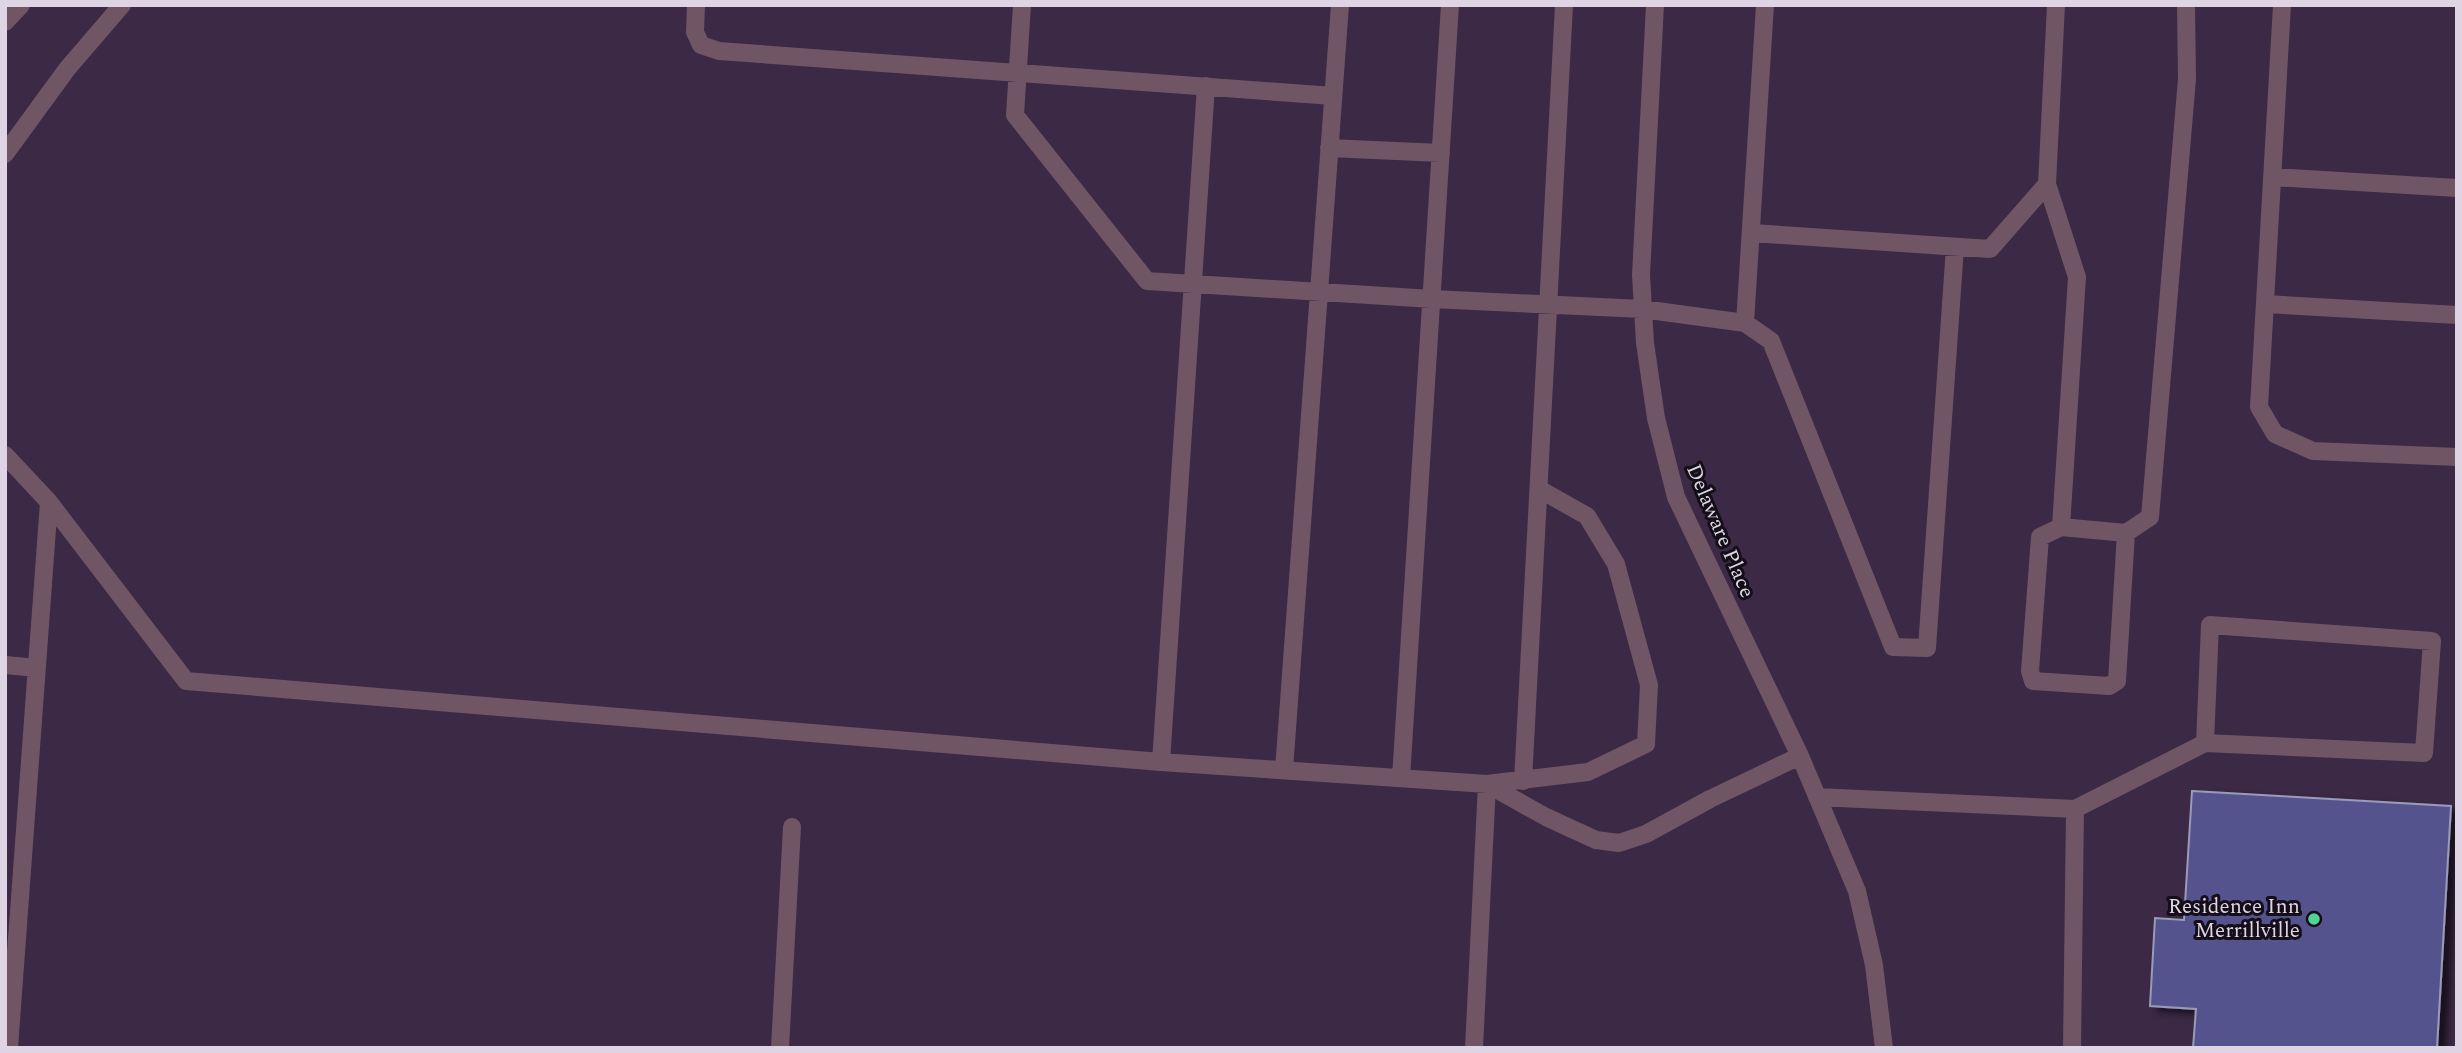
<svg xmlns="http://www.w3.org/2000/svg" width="2462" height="1053" viewBox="0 0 2462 1053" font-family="Spectral,serif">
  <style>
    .built { fill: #3b2945 }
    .building { fill: #54538d; stroke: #9a9bba; stroke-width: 2; filter: url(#shadow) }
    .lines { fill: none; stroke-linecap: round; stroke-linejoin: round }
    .minor { stroke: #705564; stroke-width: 18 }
    .poi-dot { fill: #51d397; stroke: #140e18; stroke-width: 2.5 }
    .labels { text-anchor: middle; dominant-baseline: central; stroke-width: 6; stroke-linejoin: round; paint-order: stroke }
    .street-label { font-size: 21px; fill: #ded4e3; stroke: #140e18 }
    .poi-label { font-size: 21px; fill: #ded4e3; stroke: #140e18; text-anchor: end }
  </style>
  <defs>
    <filter id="shadow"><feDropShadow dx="8" dy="4.5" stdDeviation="3.5" flood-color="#0009"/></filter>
  </defs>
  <rect width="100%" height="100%" fill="#302137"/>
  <path class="built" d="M5,5H2457V1048H5Z"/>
  <path class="building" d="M2192,791L2451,806L2437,1048H2193L2196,1009L2150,1006L2155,918L2184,920Z"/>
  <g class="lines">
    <path class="minor" d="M696,5L695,32L701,45L719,51L1333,96
      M1022,5L1015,115L1147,281L1432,299L1642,309L1745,323L1765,5
      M1655,5L1641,275L1645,343L1656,418L1676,497L1800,756L1857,891L1874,965L1884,1048
      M2056,5L2047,184L2077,277L2061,527L2040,537L2030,671L2033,681L2109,686L2117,681L2126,533
      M2282,5L2259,407L2275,434L2313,451L2457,457
      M5,22L21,5
      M1329,148L1441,153
      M5,154L67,69L122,5
      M2272,177L2457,188
      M1752,233L1990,249L2047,184
      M2265,304L2457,315
      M1745,323L1771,341L1893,647L1927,648L1955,247
      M5,455L49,502L9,1048
      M49,502L186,681L1161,762L1487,784L1588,772L1646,744L1649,685L1616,564L1587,516L1539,489
      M2061,527L2126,533L2150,517L2187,79L2186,5
      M5,665L37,668
      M1161,762L1206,86
      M1284,770L1340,5
      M1401,778L1450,5
      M1523,781L1564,5
      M1817,797L2075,809L2205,743L2424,753L2432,641L2210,625L2205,743
      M780,1048L792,827
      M1474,1048L1487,784L1546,817L1596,840L1619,843L1646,834L1710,799L1800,756
      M2072,1048L2075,809"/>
  </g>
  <circle class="poi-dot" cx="2314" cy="919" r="7"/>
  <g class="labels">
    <g class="street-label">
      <text transform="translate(1720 531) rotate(67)">Delaware Place</text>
    </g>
    <g class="poi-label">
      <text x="2300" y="907">Residence Inn<tspan x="2300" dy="24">Merrillville</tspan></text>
    </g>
  </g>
  <rect width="2462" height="1053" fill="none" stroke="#ded4e3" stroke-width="14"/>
</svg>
